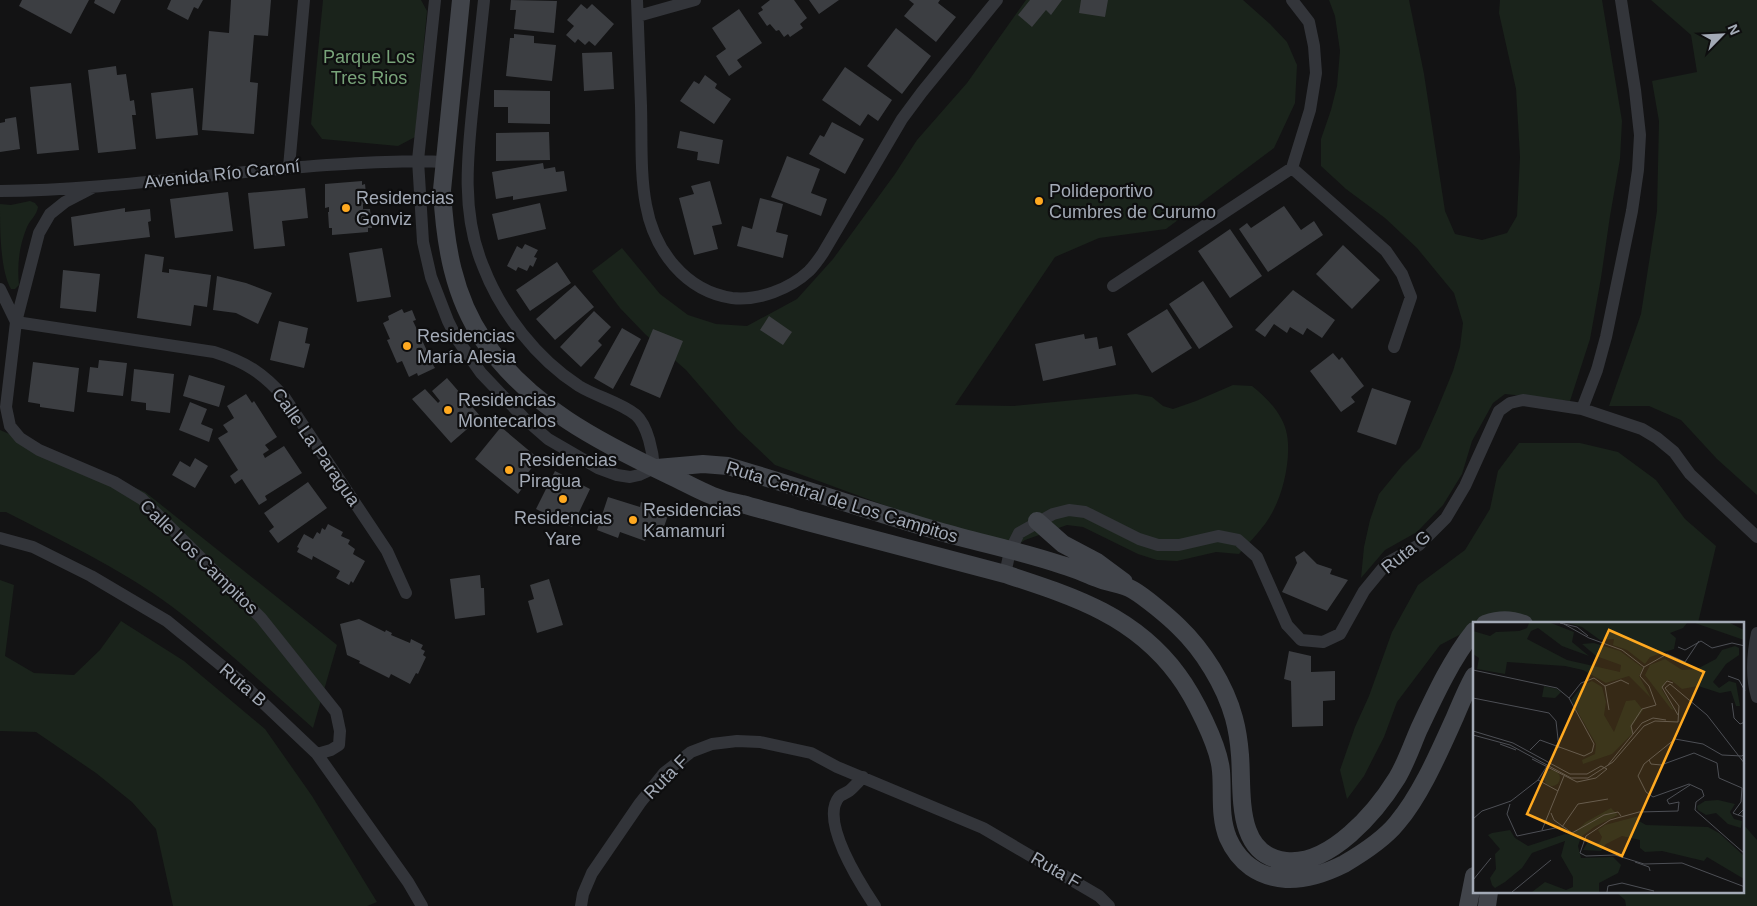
<svg xmlns="http://www.w3.org/2000/svg" width="1757" height="906" viewBox="0 0 1757 906" font-family="Arial,sans-serif">
  <style>
    .green { fill: #1a231b }
    .building { fill: #3c3e42 }
    .lines { fill: none; stroke-linecap: round; stroke-linejoin: round }
    .street { stroke: #33353a; stroke-width: 12 }
    .secondary { stroke: #41444a; stroke-width: 18 }
    .poi-dot { fill: #ffa920; stroke: #0e0e0f; stroke-width: 2 }
    .labels { text-anchor: middle; dominant-baseline: central; stroke-width: 4.5; stroke-linejoin: round; paint-order: stroke }
    .park-label { font-size: 18px; fill: #78a379; stroke: #0e0e0f }
    .street-label { font-size: 18px; fill: #a3aab6; stroke: #0e0e0f }
    .poi-label { font-size: 18px; fill: #a3aab6; stroke: #0e0e0f; text-anchor: start }
    .inset-road { fill: none; stroke: #4d4f55; stroke-width: 1 }
    .view { fill: #ffa920; fill-opacity: 0.15; stroke: #ffa920; stroke-width: 2.5 }
    .inset-edge { fill: none; stroke: #a3aab6; stroke-width: 2.5 }
  </style>
  <rect width="100%" height="100%" fill="#131314"/>
  <path class="green" d="M323,0H421L427,11L415,137L398,146L322,139L311,124Z
    M1026,0H1243L1270,24L1287,42L1297,65L1295,103L1274,148L1166,229L1099,238L1055,257L955,405L1014,406L1136,394L1152,397L1163,406L1173,409L1196,401L1233,385L1252,386C1267,398 1284,415 1287,435C1291,457 1284,491 1273,511C1265,527 1251,540 1239,554L1216,552L1177,561L1157,560L1138,554L1083,527L1067,525L1025,540L1004,554L963,534L775,465L737,429L686,370L645,334L620,308L592,271L622,248L660,294L688,315L716,324L747,326L797,299L833,259L895,174L917,140L967,83Z
    M1329,0H1409L1424,74L1445,211L1455,234L1482,240L1507,233L1517,216L1520,157L1516,89L1499,13L1500,0H1602L1622,121L1620,159L1610,216L1601,278L1590,339L1570,401L1505,394L1493,403L1472,441L1462,474L1443,505L1417,532L1385,550L1361,578L1364,547L1370,520L1379,494L1402,466L1420,448L1437,410L1453,371L1460,347L1463,323L1454,293L1417,248L1385,218L1346,189L1321,166V139L1331,110L1337,86L1340,51L1335,16Z
    M1651,0H1757V495L1717,459L1681,420L1649,406H1609L1641,314L1657,211L1659,121L1652,81L1697,72L1691,35Z
    M30,201L35,203L38,207C37,215 30,220 27,227C19,246 17,265 19,285L15,289H11C0,270 0,229 0,204L11,205Z
    M0,430L145,492L337,645L313,728C270,690 228,651 183,615C130,573 66,543 6,512H0Z
    M1519,443H1580L1618,452L1656,480L1685,519L1716,546L1698,623L1515,624L1474,630L1459,635L1440,645L1397,702L1384,737L1364,776L1347,799L1340,770L1355,727L1369,696L1392,632L1418,585L1465,550L1490,509L1498,471Z
    M0,580L14,585L5,656L34,673L74,675L100,650L121,621L184,661L265,729L312,796L377,902L367,906H173L156,829L132,802L96,773L36,732L0,731Z
    M1743,824L1757,840V906H1626L1625,900L1616,892H1743Z"/>
  <path class="building" d="M22,0H89L71,34L19,6Z
    M95,0H121L114,14L94,3Z
    M171,0H203L198,9L194,7L188,20L167,9Z
    M231,0H271L268,36L254,35L250,82L258,83L254,134L202,130L209,31L229,33Z
    M511,0L557,1L554,33L514,29L516,10H510Z
    M770,0H794L807,18L800,24L803,28L790,37L788,34L784,37L779,30L776,31L770,24L767,26L758,13L763,10L761,7Z
    M809,0H839L819,14Z
    M909,0H940L938,3L956,17L936,42L904,16L914,4Z
    M1030,0H1062L1051,15L1046,10L1032,27L1018,15Z
    M1081,0H1108L1105,17L1079,13Z
    M581,4L587,9L592,4L614,24L595,46L589,41L585,45L578,39L575,43L566,35L574,26L567,20Z
    M739,9L762,43L737,60L742,67L729,76L716,56L726,49L712,28Z
    M896,28L931,56L902,94L867,66Z
    M514,34L534,36V43L556,45L552,81L506,76L510,38H514Z
    M612,52L614,89L584,91L582,53Z
    M116,66L117,75L126,74L130,101L134,100L136,115H132L136,149L98,153L88,70Z
    M845,67L892,100L878,121L868,114L860,126L822,100Z
    M705,75L717,84L715,88L731,99L714,124L680,101L694,81L699,84Z
    M71,83L79,150L37,154L30,87Z
    M193,88L198,135L156,139L151,93Z
    M494,90L550,91V124L508,123V107H494Z
    M16,117L20,149L0,152V123L5,122V119Z
    M832,122L864,139L845,174L809,154L820,135L824,137Z
    M680,131L723,140L719,164L697,160L698,152L677,148Z
    M549,132L550,160L496,161V133Z
    M787,156L820,169L811,193L827,199L821,216L771,197Z
    M543,163L544,169L555,167L556,172L564,171L567,191L513,200V196L496,199L492,172Z
    M362,181V185L365,184L367,204H363V209H370L372,228H368V232L332,235V228H329L328,212H329V207L325,208V184Z
    M710,181L722,224L712,226L718,249L694,255L679,198L694,194L691,186Z
    M305,188L308,218L282,221L285,246L254,249L248,193Z
    M228,192L233,231L175,238L170,199Z
    M760,198L783,204L776,232L788,235L783,258L737,246L742,226L752,229Z
    M540,203L546,229L498,240L492,214Z
    M1284,206L1301,230L1314,221L1323,235L1268,272L1239,229L1247,223L1251,228Z
    M125,208V212L150,209L151,221L148,222L150,237L74,246L71,217Z
    M1230,229L1262,276L1230,298L1198,251Z
    M525,244L538,250L534,257L537,258L533,267L530,265L527,271L518,267L516,271L507,266L517,246L522,249Z
    M1343,245L1380,280L1352,309L1316,274Z
    M382,248L391,297L357,302L349,253Z
    M145,254L164,257L162,272L169,273V269L211,275L207,307L194,305L191,326L137,318Z
    M557,262L571,283L530,311L516,290Z
    M63,270L100,274L96,312L60,308Z
    M217,276L246,283L272,293L258,324L236,313L213,310Z
    M1203,281L1233,327L1199,349L1169,304Z
    M575,285L594,307L555,340L536,319Z
    M1293,290L1335,320L1322,338L1307,328L1303,335L1290,327L1287,333L1274,324L1265,337L1255,330Z
    M402,309L404,313L412,310L416,320L413,321L428,353L431,352L435,362L432,363L435,368L418,376L417,373L409,377L402,361L397,363L387,340L390,339L383,323L389,320L388,316Z
    M1167,309L1192,348L1152,373L1127,334Z
    M594,311L611,327L598,341L602,345L581,367L560,347Z
    M769,316L792,332L783,345L760,330Z
    M279,321L308,328L305,343L310,344L304,368L270,360Z
    M622,328L641,339L613,389L594,378Z
    M653,329L683,341L660,398L630,385Z
    M1084,334L1085,339L1097,337L1099,349L1112,346L1116,365L1043,381L1035,344Z
    M1333,353L1339,360L1342,357L1364,386L1351,397L1355,402L1341,412L1310,371Z
    M99,360L127,363L123,396L87,392L90,367L98,368Z
    M33,362L79,368L74,412L40,407V404L28,402Z
    M134,369L174,374L170,413L146,410V403L131,401Z
    M189,375L225,386L219,407L183,396Z
    M447,378L481,417L451,443L412,399L425,389L438,403L440,401L432,391Z
    M1372,388L1411,401L1396,445L1357,432Z
    M246,394L252,403L254,401L277,437L265,445L269,450L263,454L265,458L284,446L302,473L265,496L267,500L259,505L242,479L235,484L230,476L238,470L218,438L228,432L223,425L234,418L227,406Z
    M190,402L207,409L201,424L213,429L209,442L179,430Z
    M501,427L539,459L522,480L526,483L518,494L475,459Z
    M195,458L208,466L195,488L172,475L180,461L190,467Z
    M555,471L590,489L572,527L536,509Z
    M308,482L327,508L278,543L269,531L274,527L264,513Z
    M608,497L640,507L641,502L669,512L662,533L649,529L645,541L620,532L618,538L597,530Z
    M328,524L343,532L341,536L350,540L348,544L355,549L353,554L365,561L353,583L351,581L349,585L336,578L340,571L313,556L312,560L297,552L299,548L297,547L304,534L313,539L317,532L320,534L322,528L325,530Z
    M1304,551L1317,564L1332,569L1330,574L1348,580L1327,611L1282,592L1297,563L1295,557Z
    M480,575L481,588H484L485,615L455,619L450,579Z
    M549,579L563,625L537,633L528,601L534,599L530,585Z
    M359,619L385,632L386,630L392,633L391,635L410,643L411,639L423,645L421,649L425,651L423,655L426,657L418,674L416,673L410,684L391,674L389,678L359,663L360,661L347,655L340,624Z
    M1289,651L1311,656V672L1335,671V700L1323,701V726L1292,727L1291,681L1284,679Z"/>
  <g class="lines">
    <path class="street" d="M435,0L418,160L423,242L431,277L448,321L457,339L481,373L524,418L548,439L598,468L617,475L630,477L639,475L654,468C653,453 648,426 636,415C620,402 597,397 579,386C537,359 501,313 483,266C460,211 468,151 474,94C477,63 481,31 484,0
      M637,0C638,35 640,71 641,106C642,139 640,173 646,205C654,250 685,291 732,298C758,301 790,289 809,271C814,266 819,259 823,253L902,119L922,92L997,0
      M638,16L695,0
      M289,167L304,0
      M1292,168L1386,251L1402,274L1411,297L1394,347
      M94,187L65,202L50,214L39,233L16,322L6,407L10,426L20,438L39,450L114,482L142,499L261,618L336,712L340,731L339,745L331,750L317,754
      M0,191C116,190 230,170 345,164C378,162 411,160 444,162
      M1113,286L1292,168L1310,110L1316,73L1314,46L1309,22L1292,0
      M0,289L16,322
      M16,322L214,352C246,362 263,373 285,398L387,551L406,593
      M1582,409L1597,370L1606,337L1632,211L1638,170L1640,135L1635,90L1621,0
      M0,538L33,547L91,576L167,621L239,680L317,754L408,882L422,906
      M1005,574L1010,551L1019,533L1053,514L1069,510L1085,512L1139,539L1158,545H1179L1218,536L1238,540L1257,557L1287,625L1301,640L1323,642L1340,634L1364,591L1387,563L1419,545L1446,518L1465,486L1499,411L1510,403L1523,400L1582,409L1642,429L1657,438L1674,452L1690,474L1757,537
      M1757,633C1753,652 1751,677 1757,697
      M863,777C858,782 854,787 849,791C846,793 841,795 839,797C819,821 861,885 875,906
      M581,906L583,894L592,873L640,803L664,773L691,752L712,744L737,741L760,742L811,753L837,767L983,828L1099,896L1109,906"/>
    <path class="secondary" d="M461,0L442,190C445,244 453,296 484,341C529,406 599,442 669,475C684,482 698,490 713,496C722,500 732,502 742,504C763,510 783,515 804,521C871,539 938,556 1005,574C1072,596 1134,615 1178,675C1193,695 1219,745 1221,771C1223,793 1219,816 1228,838C1239,863 1259,877 1286,879C1306,880 1326,873 1344,864C1361,854 1385,838 1397,823C1421,795 1440,750 1455,717C1461,703 1467,688 1474,676
      M657,468L703,464L728,466C798,487 867,510 938,531C979,543 1021,551 1062,565C1074,568 1086,574 1097,578C1108,583 1123,584 1133,590C1145,597 1169,617 1179,627C1203,650 1225,685 1234,718C1237,729 1239,742 1240,755C1243,791 1234,856 1286,861C1330,866 1376,812 1397,778C1406,763 1412,745 1419,729C1435,695 1451,660 1474,631
      M1037,521L1063,544L1097,562L1124,582
      M1485,624C1500,619 1510,619 1524,624
      M1468,906L1474,876
      M1487,906L1489,892"/>
  </g>
  <g class="poi-dot">
    <circle cx="1039" cy="201" r="5"/>
    <circle cx="346" cy="208" r="5"/>
    <circle cx="407" cy="346" r="5"/>
    <circle cx="448" cy="410" r="5"/>
    <circle cx="509" cy="470" r="5"/>
    <circle cx="563" cy="499" r="5"/>
    <circle cx="633" cy="520" r="5"/>
  </g>
  <g class="labels">
    <g class="park-label">
      <text x="369" y="57">Parque Los<tspan x="369" dy="21">Tres Rios</tspan></text>
    </g>
    <g class="street-label">
      <text transform="translate(222 174) rotate(-6)">Avenida Río Caroní</text>
      <text transform="translate(316 447) rotate(55)">Calle La Paragua</text>
      <text transform="translate(842 502) rotate(17)">Ruta Central de Los Campitos</text>
      <text transform="translate(1406 552) rotate(-39)">Ruta G</text>
      <text transform="translate(199 557) rotate(44)">Calle Los Campitos</text>
      <text transform="translate(243 685) rotate(41)">Ruta B</text>
      <text transform="translate(666 777) rotate(-45)">Ruta F</text>
      <text transform="translate(1056 870) rotate(30)">Ruta F</text>
    </g>
    <g class="poi-label">
      <text x="1049" y="191">Polideportivo<tspan x="1049" dy="21">Cumbres de Curumo</tspan></text>
      <text x="356" y="198">Residencias<tspan x="356" dy="21">Gonviz</tspan></text>
      <text x="417" y="336">Residencias<tspan x="417" dy="21">María Alesia</tspan></text>
      <text x="458" y="400">Residencias<tspan x="458" dy="21">Montecarlos</tspan></text>
      <text x="519" y="460">Residencias<tspan x="519" dy="21">Piragua</tspan></text>
      <text x="643" y="510">Residencias<tspan x="643" dy="21">Kamamuri</tspan></text>
      <text x="563" y="518" text-anchor="middle">Residencias<tspan x="563" dy="21">Yare</tspan></text>
    </g>
  </g>
  <g transform="translate(1473 622)">
    <rect width="271" height="271" fill="#131314"/>
    <path d="M56,1H78L101,10L99,20L116,34L89,24L65,6L58,9L54,17L94,38L147,50L148,43L123,34L109,22L121,21L147,29L170,46L166,54L178,76L156,54L133,61L110,48L92,44L34,40L32,52L4,47L6,36L0,32V9L17,14L23,10L46,9L54,6ZM95,1H214L210,6L197,11L203,16L201,27L177,35L172,42L154,28L140,23L141,17L127,18L109,5ZM222,1H257L271,8V18ZM262,24L266,26V33L253,42L240,60L246,66L256,59L263,61L267,84H263L258,69L247,71L225,64L209,67L198,58L193,59L189,68L201,88L198,87L172,53L177,43L192,37L209,48L224,47L243,37L249,28ZM119,59L129,65L133,80L131,93L141,110L153,79L162,78L170,88L159,104V112L139,132L110,142L109,138L122,132L123,122L98,78L110,63ZM71,64L84,67L88,70L82,76L69,75ZM71 156a8 8 0 1 1 16 0a8 8 0 1 1-16 0ZM245,178L262,182L257,190L261,197L269,199L268,206L255,202L243,191L233,193L225,188L224,184L232,179ZM138,186L145,193L121,205L108,215L105,224L108,236L140,235L148,243L145,251L126,261V270H59L72,260L93,268L100,265V255L88,234L92,219L59,231L49,246L32,260L22,266L19,263L17,256L23,247L22,232L27,227L15,213L19,211L37,208L42,216L55,224L92,212L99,213L113,200ZM166,194V199L173,203L235,205L246,211L271,234V257L234,235L231,239L189,229L172,230L167,226V218L149,214L133,222L128,229L110,228L116,218L123,222L127,220L129,215L125,208L132,203Z" fill="#1a231b"/>
    <path class="inset-road" d="M87,1L104,5L115,14M91,2L116,16L149,28L171,45M205,25L212,28L228,19L239,26L259,21L272,24M0,48L84,66L96,76L121,122L119,130L111,134L67,118L57,128M255,54L266,58L272,69M200,61L194,59L189,65L205,93M132,64L148,58L156,62M0,76L76,91L83,99L86,126M96,76L108,61L121,56L132,64L136,88M259,81L261,96L267,102L272,100M0,109L40,121L97,152H114L128,144L134,147L123,156L104,160L59,137M160,112L158,104L169,87L183,83L176,64L167,54L171,45L194,32L212,40L226,19M0,113L37,123L98,156H115L140,140L171,104L182,99L205,100L206,84L192,66L197,62L234,93L272,142M27,122L43,128M272,131L269,134L249,133L230,122L202,117L171,142L165,154L173,170L180,175L216,162L229,168L231,174L223,180L222,188L272,232M176,138L178,142L188,143L221,131L244,141L246,156L269,166L268,180L260,191L265,193M135,143L169,101L180,96L193,98M65,158L85,169M217,163L194,178L196,182L206,180L205,189L166,190L137,198L113,214L107,231L113,234L142,233L171,242L209,241L272,265M37,182L34,192L44,214L87,205M272,186L265,193L272,195M78,191L81,198L99,211L131,193L145,190L148,194M0,197L9,189L38,179L65,158L74,144M89,205L105,182L135,177M69,208L91,154M162,240L176,245L177,249M0,258L18,236M39,270L78,238M134,270L135,264L149,261L181,269"/>
    <path class="view" d="M136,8L231,50L149,234L54,192Z"/>
    <rect width="271" height="271" class="inset-edge"/>
  </g>
  <g transform="translate(1722 35) rotate(66)" stroke="#0e0e0f" stroke-width="4" paint-order="stroke">
  <path d="M0-4L9 19L0 12L-9 19Z" fill="#a3aab6"/>
  <text y="-8" font-size="14" font-weight="bold" text-anchor="middle" fill="#a3aab6">N</text>
  </g>
</svg>
